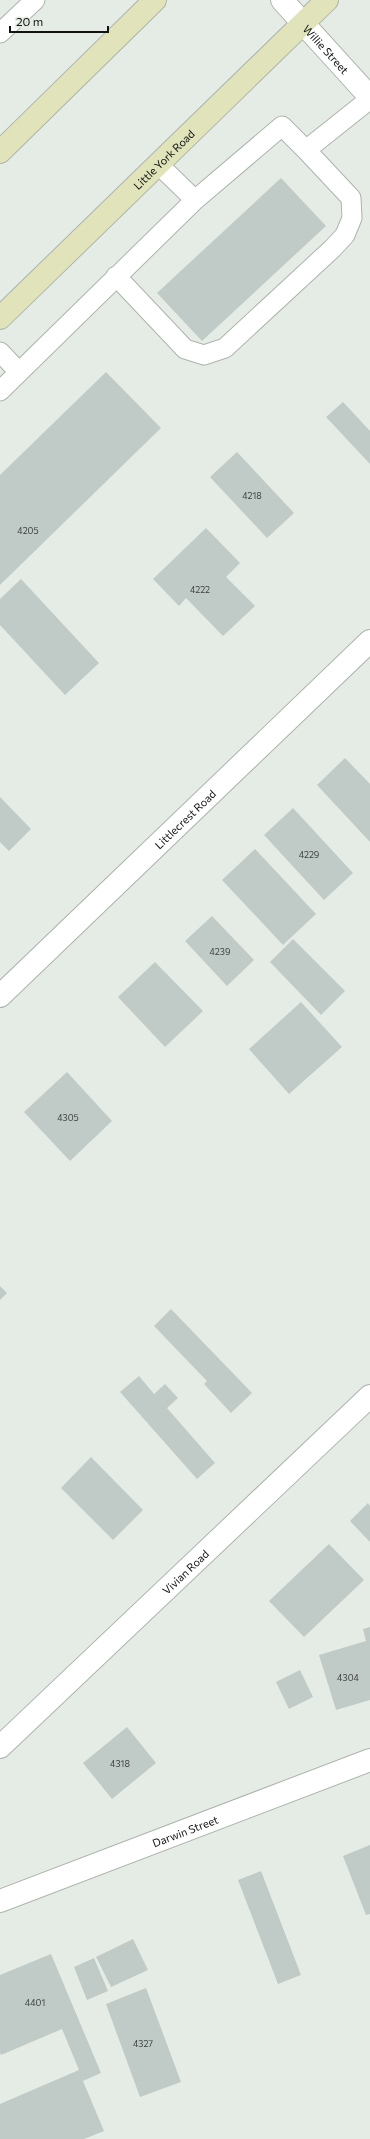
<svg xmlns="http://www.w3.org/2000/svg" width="370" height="2139" viewBox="0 0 370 2139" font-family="Commissioner,sans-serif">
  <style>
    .building { fill: #c0cac7 }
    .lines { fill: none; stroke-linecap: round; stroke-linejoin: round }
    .service-casing { stroke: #adb4ad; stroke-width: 21 }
    .minor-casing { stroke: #adb4ad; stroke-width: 24 }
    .secondary-casing { stroke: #adb4ad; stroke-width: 24 }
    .service { stroke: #fff; stroke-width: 19 }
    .minor { stroke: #fff; stroke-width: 22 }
    .secondary { stroke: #e1e4bb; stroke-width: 22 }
    .labels { text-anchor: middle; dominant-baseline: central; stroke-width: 3.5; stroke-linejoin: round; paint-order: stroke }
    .number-label { font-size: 9px; fill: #3e423f }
    .street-label { font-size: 11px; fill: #121412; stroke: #e5ece5 }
  </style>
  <rect width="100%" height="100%" fill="#e5ece5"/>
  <path class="building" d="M281,178L326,226L202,341L157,293Z
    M106,372L161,428L0,585V475Z
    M343,402L370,431V464L326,417Z
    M237,452L294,513L267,538L210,477Z
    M206,528L240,563L226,577L255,606L223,636L186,598L179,606L153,579Z
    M21,579L99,663L65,695L0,625V599Z
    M345,758L370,784V842L317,785Z
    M0,797L31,829L9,851L0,842Z
    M293,808L353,873L324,900L264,835Z
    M255,849L316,914L283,945L222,880Z
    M212,916L254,960L227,986L185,941Z
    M293,939L345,991L321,1015L270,962Z
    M155,962L203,1011L165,1047L118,997Z
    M301,1002L342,1047L289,1094L249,1049Z
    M67,1072L112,1121L70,1161L24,1112Z
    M0,1286L7,1293L0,1300Z
    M171,1309L252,1393L231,1413L204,1384L207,1381L154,1326Z
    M139,1376L154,1394L165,1384L178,1398L167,1408L215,1463L197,1479L120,1392Z
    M91,1457L143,1510L113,1540L61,1488Z
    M368,1503L370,1506V1542L350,1521Z
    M329,1544L364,1580L304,1637L269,1601Z
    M370,1627V1700L336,1710L319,1655L366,1641L363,1629Z
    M300,1670L313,1697L289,1709L276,1682Z
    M127,1727L156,1763L112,1799L83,1763Z
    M370,1845V1914L366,1915L343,1856Z
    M261,1871L301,1975L278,1984L238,1880Z
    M133,1939L148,1970L111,1987L96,1957Z
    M51,1954L101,2073L83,2081L104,2131L84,2139H0V2104L79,2070L62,2029L1,2055L0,2053V1975Z
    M94,1958L108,1991L87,2000L74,1967Z
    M146,1988L181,2082L140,2097L106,2004Z"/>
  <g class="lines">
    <g class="service-casing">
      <path id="service" d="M0,33L35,0
        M158,164L195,200L282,126L306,150L370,99
        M116,276L185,349L204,355L225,348L333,248L345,235L352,218L351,198L306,150
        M0,352L19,372
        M0,391L195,200"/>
    </g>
    <g class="minor-casing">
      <g id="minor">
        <path id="s1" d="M282,0L370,97"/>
        <path id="s2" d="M0,996L370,641"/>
        <path id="s3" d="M0,1747L370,1396"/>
        <path id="s4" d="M0,1901L370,1760"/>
      </g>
    </g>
    <g class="secondary-casing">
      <g id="secondary">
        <path d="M0,152L155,0"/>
        <path id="s5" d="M0,318L327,0"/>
      </g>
    </g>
    <use href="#service" class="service"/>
    <use href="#minor" class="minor"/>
    <use href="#secondary" class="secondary"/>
  </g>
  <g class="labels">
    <g class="number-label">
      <text x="252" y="495">4218</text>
      <text x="28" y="530">4205</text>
      <text x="200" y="589">4222</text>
      <text x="309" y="854">4229</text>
      <text x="220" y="951">4239</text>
      <text x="68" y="1117">4305</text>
      <text x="348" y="1677">4304</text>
      <text x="120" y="1763">4318</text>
      <text x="35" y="2002">4401</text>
      <text x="143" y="2043">4327</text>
    </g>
    <g class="street-label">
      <text stroke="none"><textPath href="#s1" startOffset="66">Willie Street</textPath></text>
      <text stroke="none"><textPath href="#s5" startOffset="228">Little York Road</textPath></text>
      <text stroke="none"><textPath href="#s2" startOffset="256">Littlecrest Road</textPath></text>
      <text stroke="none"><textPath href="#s3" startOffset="255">Vivian Road</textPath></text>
      <text stroke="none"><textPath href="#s4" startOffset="198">Darwin Street</textPath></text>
    </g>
  </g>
  <path d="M10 26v6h98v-6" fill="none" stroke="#121412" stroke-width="2"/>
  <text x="16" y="26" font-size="12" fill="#121412" stroke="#e5ece5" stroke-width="3" paint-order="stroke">20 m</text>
</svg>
